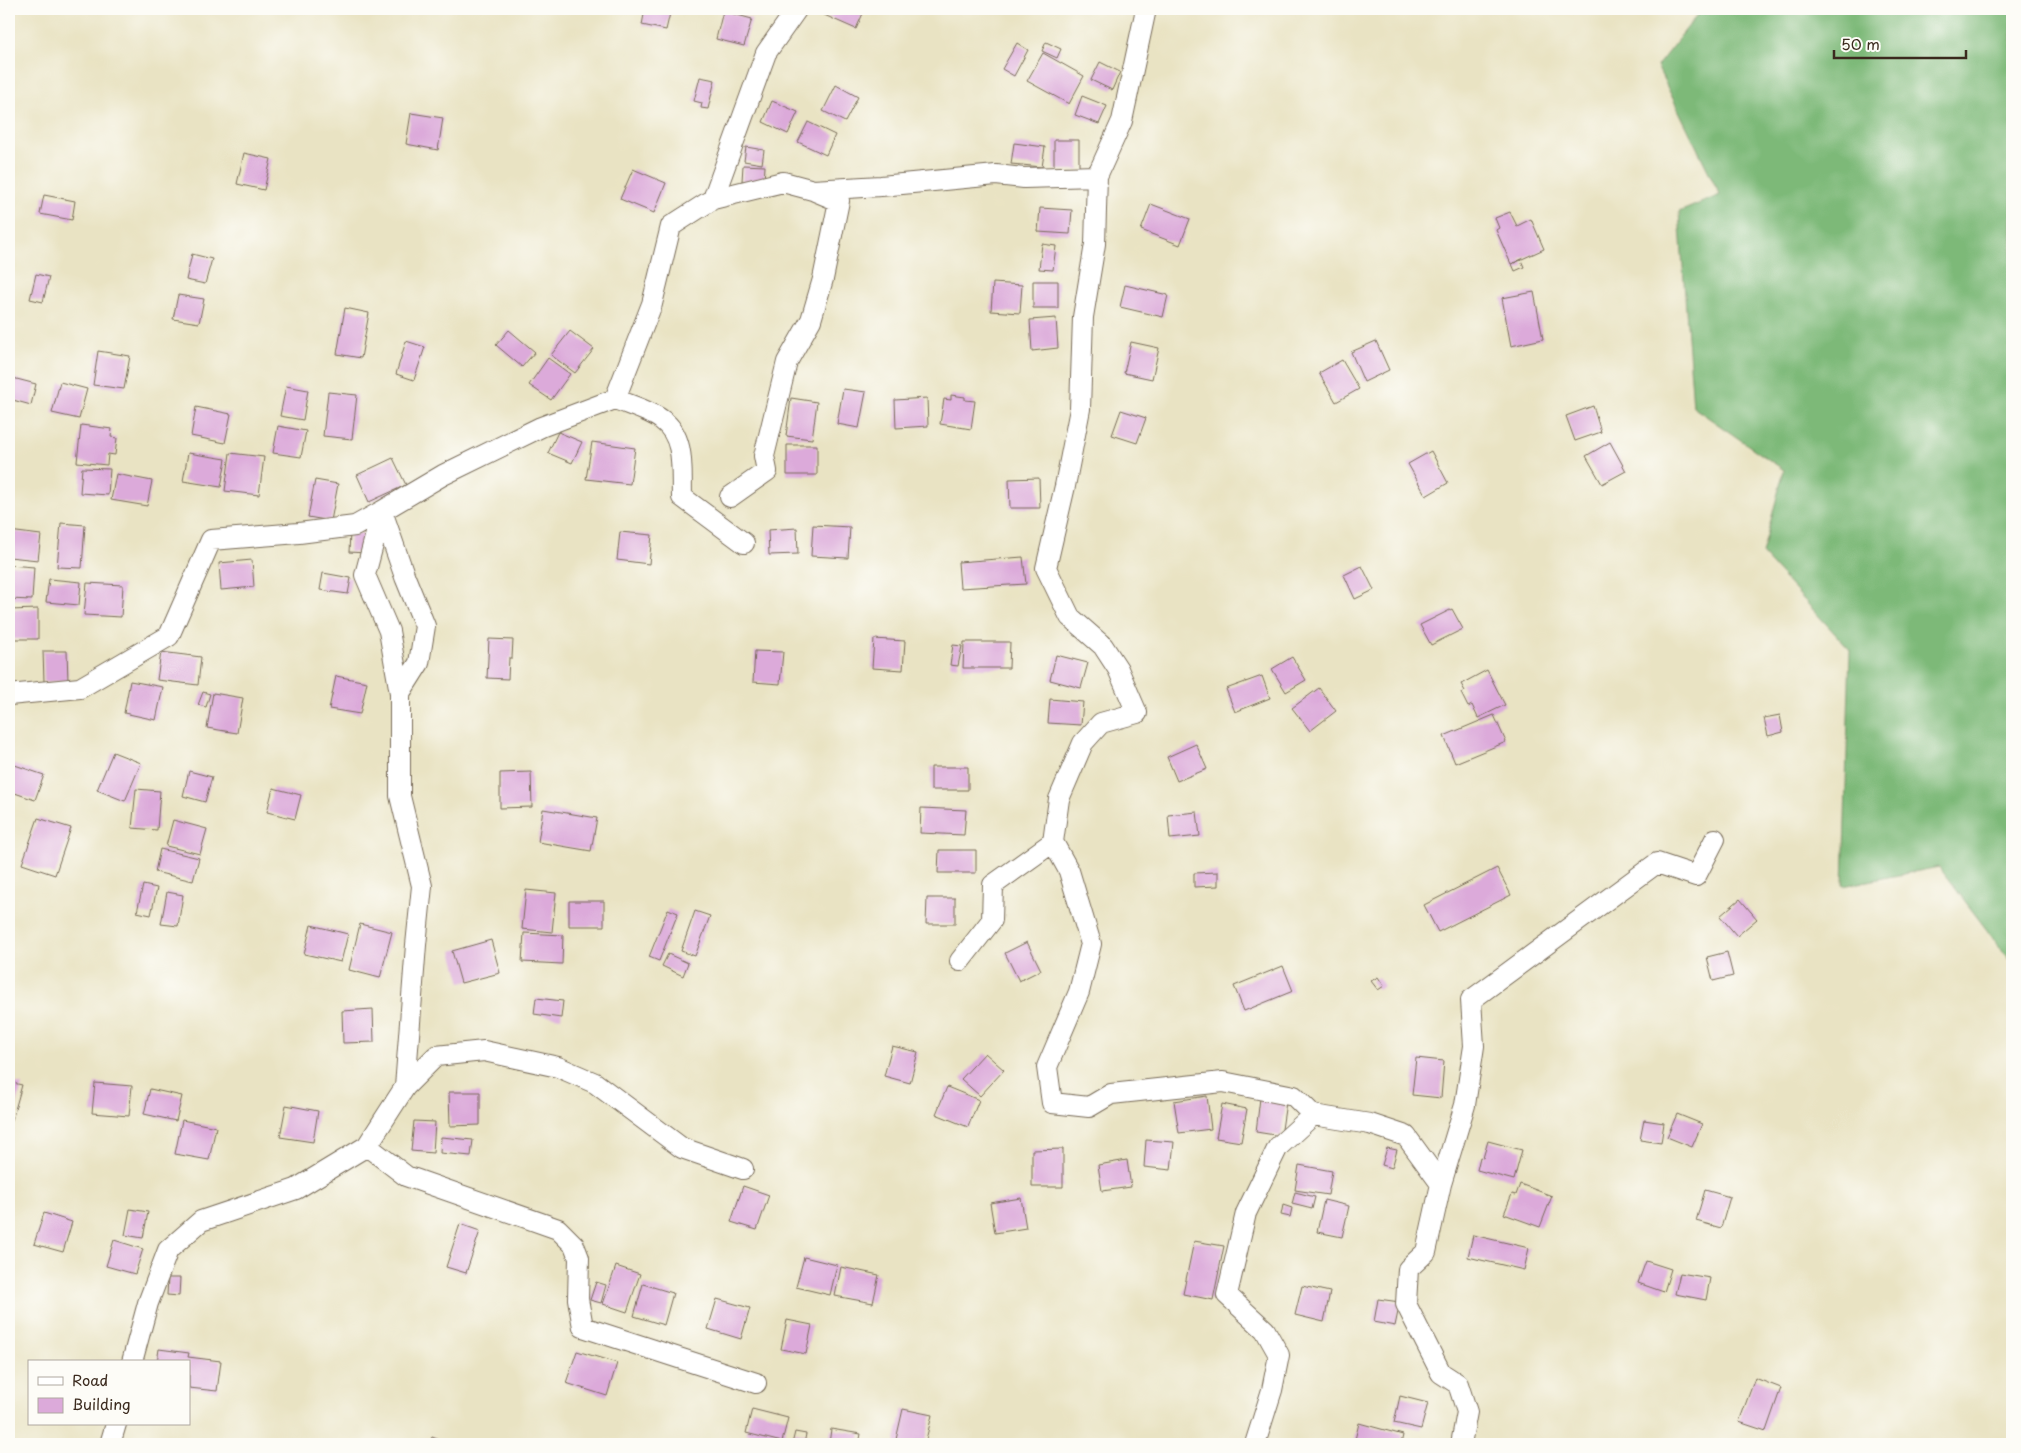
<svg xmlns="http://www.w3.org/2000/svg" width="2021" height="1453" viewBox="0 0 2021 1453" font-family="'Playpen Sans',sans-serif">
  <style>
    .forest { fill: #7db978; stroke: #5c724b }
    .building { fill: #dcaada }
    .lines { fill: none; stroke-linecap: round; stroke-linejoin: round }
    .street-casing { stroke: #786b58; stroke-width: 22 }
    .street { stroke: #fff; stroke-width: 20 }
  </style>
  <rect width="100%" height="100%" fill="#fdfcf7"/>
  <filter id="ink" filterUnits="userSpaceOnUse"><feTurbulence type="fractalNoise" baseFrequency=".02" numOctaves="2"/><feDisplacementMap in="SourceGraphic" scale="10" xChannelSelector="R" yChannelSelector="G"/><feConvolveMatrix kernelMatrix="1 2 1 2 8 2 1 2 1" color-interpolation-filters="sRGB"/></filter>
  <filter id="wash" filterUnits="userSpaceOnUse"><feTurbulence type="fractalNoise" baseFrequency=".0096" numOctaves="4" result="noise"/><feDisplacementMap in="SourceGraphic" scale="20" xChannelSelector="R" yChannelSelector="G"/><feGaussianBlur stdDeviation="1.12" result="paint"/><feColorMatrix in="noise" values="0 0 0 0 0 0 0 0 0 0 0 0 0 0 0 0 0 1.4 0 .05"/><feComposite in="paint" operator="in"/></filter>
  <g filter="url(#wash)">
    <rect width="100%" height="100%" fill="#e9e3c3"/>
    <path class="forest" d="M1702,9H2012V963L1939,867L1843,886L1850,650L1762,554L1784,470L1693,407L1679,212L1720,195L1657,66Z"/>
    <g id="blocks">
      <path class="building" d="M645,9H671L666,30L642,25Z
        M824,9H865L856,29L822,14Z
        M723,11L752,19L744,46L716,39Z
        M1046,42L1061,49L1057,58L1042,51Z
        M1017,43L1028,50L1014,76L1002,69Z
        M1043,53L1084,76L1069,104L1027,81Z
        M1100,62L1120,72L1112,90L1091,80Z
        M700,77L715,80L708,109L701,108L702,103L694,101Z
        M836,85L858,97L845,122L823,111Z
        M1082,96L1107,106L1099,124L1075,115Z
        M772,101L798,112L788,134L763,122Z
        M411,113L443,118L438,150L406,144Z
        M808,122L835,135L826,155L798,142Z
        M1054,140H1079V170H1054Z
        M1014,143L1045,147L1042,167L1011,164Z
        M746,147L764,150L762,164L744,161Z
        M244,153L271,159L264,190L237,184Z
        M743,165L765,166L764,182L742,181Z
        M633,169L666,183L654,213L620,199Z
        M44,195L75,201L72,220L40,214Z
        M1151,204L1190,219L1180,245L1141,230Z
        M1040,208L1072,210L1070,234L1038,232Z
        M1510,212L1517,226L1531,219L1544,249L1511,264L1496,230L1499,228L1495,218Z
        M1042,244L1056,246L1053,270L1039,269Z
        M192,254L212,259L205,284L186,280Z
        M1521,260L1524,267L1515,271L1512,264Z
        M36,274L49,277L43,302L30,299Z
        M1033,281H1058V308H1033Z
        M993,283L1022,285L1020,313L991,311Z
        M1125,285L1168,295L1163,317L1120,307Z
        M1534,292L1543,339L1511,346L1502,298Z
        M178,295L204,299L199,323L173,319Z
        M345,308L369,313L361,358L337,354Z
        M1056,318L1058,348L1032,351L1030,320Z
        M509,330L535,352L522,367L496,345Z
        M570,331L594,349L575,373L551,355Z
        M406,341L425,347L414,380L396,374Z
        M1376,341L1389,370L1364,382L1351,352Z
        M1131,342L1159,348L1152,379L1124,373Z
        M98,351L130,356L124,389L93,385Z
        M548,358L570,374L551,400L529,385Z
        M1342,360L1359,389L1336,402L1319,373Z
        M9,377L36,384L31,405L9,399Z
        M60,382L87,389L79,419L52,413Z
        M286,386L308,390L303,420L280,416Z
        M843,389L866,392L859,428L837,424Z
        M328,392L357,395L352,439L323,436Z
        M951,395L965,397V400L975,401L971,429L940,424L944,399L951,400Z
        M791,398L817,402L812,439L786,436Z
        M927,398L928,426L896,428L895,400Z
        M1593,406L1601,432L1575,441L1566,416Z
        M196,407L231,414L225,443L191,436Z
        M1121,410L1146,418L1137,443L1112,435Z
        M81,425L112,429L111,437L117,438L115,455L108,454L107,465L77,462Z
        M278,426L306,431L301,457L273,453Z
        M558,432L582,442L572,463L548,453Z
        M592,442L635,448L630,484L586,479Z
        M1610,442L1626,471L1602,484L1586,456Z
        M787,445H817V475H787Z
        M1431,451L1448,483L1426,496L1408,464Z
        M188,453L226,459L221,487L183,481Z
        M230,453L264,457L259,495L225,491Z
        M393,458L406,485L369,502L357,475Z
        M82,468L110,469L108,495L80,493Z
        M116,474L152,481L147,506L111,500Z
        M1039,478L1040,508H1010L1009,479Z
        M315,480L338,484L331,521L308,517Z
        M61,523L85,525L82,568L57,567Z
        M813,525L850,527L848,558L811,556Z
        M797,528L798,554L769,555L768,530Z
        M9,531L41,535L38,560L9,557Z
        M620,532L652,535L649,564L617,560Z
        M350,533L367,534L366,553L349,552Z
        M1023,557L1026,584L960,588L958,562Z
        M252,560L254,587L221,590L219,563Z
        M9,565L34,567L32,600L9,599Z
        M1362,566L1374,590L1355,599L1344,575Z
        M323,573L351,578L348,594L320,590Z
        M49,579L81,582L79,605L46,602Z
        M87,583L123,585L121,617L84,615Z
        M38,609V639H9V610Z
        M1452,609L1463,629L1431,645L1420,625Z
        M489,639L513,640L512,658H509L508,679L487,678Z
        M874,639L905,641L903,670L872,668Z
        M964,642H1010L1009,668H963Z
        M953,645L962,646L958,666L950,665Z
        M43,651H67L68,681L44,682Z
        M755,651L783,652L780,684L753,682Z
        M161,652L201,657L198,685L157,680Z
        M1056,655L1088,663L1081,688L1050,680Z
        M1292,657L1306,680L1286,692L1272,669Z
        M1487,670L1505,705L1478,718L1472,705L1468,707L1461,693L1465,691L1461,684Z
        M336,676L367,682L360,714L329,709Z
        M1262,676L1270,698L1235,712L1226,689Z
        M130,681L163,687L156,720L124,713Z
        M1319,688L1336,711L1310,731L1292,708Z
        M203,692L210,694L206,707L198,705Z
        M213,693L243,698L237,733L207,728Z
        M1050,699L1083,702L1081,725L1048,723Z
        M1494,715L1506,742L1455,763L1444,736Z
        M1780,715L1783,732L1768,736L1764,718Z
        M1196,744L1207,769L1177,781L1167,757Z
        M113,752L141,763L125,801L97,790Z
        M9,763L44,775L35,800L9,791Z
        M931,767H968V790H931Z
        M189,771L212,777L205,802L183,796Z
        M531,772L532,807L500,808V773Z
        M273,788L301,795L295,819L267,812Z
        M136,789L160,791L157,830L132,828Z
        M921,808L966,810L964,835L920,833Z
        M543,809L597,818L591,851L538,842Z
        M1197,812L1200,836L1170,839L1168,815Z
        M38,818L71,828L55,875L22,864Z
        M173,820L207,829L200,854L166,846Z
        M160,849L199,858L193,881L155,872Z
        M939,850H976V873H938Z
        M1497,868L1511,895L1438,932L1424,905Z
        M1218,872V886L1194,887V873Z
        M143,885L157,888L151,915L137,912Z
        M526,890L556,893L552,932L522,929Z
        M167,892L183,895L178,926L161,924Z
        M927,898H955V924H926Z
        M1740,899L1757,919L1737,936L1720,916Z
        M569,901H604V926H569Z
        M668,909L678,913L659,961L649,957Z
        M695,911L710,916L695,956L681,951Z
        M360,924L392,932L380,978L349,970Z
        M311,925L348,934L341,962L304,954Z
        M524,933L563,935L562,964L522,962Z
        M491,940L500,973L461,983L452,951Z
        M1027,942L1041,970L1019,981L1005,953Z
        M1727,952L1733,976L1713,981L1707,957Z
        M668,954L688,963L683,976L662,966Z
        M1283,966L1293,991L1244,1011L1234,986Z
        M1378,977L1384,986L1378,990L1371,981Z
        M536,998L563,1001L561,1018L534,1014Z
        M373,1009L374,1042L343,1043L342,1011Z
        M892,1046L918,1052L910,1083L884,1076Z
        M985,1053L1004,1070L980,1096L961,1079Z
        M1416,1058L1444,1061L1441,1098L1412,1095Z
        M9,1082L22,1085L9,1131Z
        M95,1083L132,1086L129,1116L92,1113Z
        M947,1087L979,1100L968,1127L936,1114Z
        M150,1089L182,1096L176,1121L144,1114Z
        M449,1092H480V1125L450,1126Z
        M1207,1096L1211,1129L1179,1133L1174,1101Z
        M1260,1098L1286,1102L1281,1136L1256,1132Z
        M1222,1104L1247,1109L1241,1142L1216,1138Z
        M286,1105L318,1111L313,1142L280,1137Z
        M1677,1114L1702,1124L1692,1147L1667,1137Z
        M182,1120L216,1127L209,1160L175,1154Z
        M1644,1120L1664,1123L1661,1143L1640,1140Z
        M414,1121L435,1122L433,1153L411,1151Z
        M441,1137L473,1140L471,1156L440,1153Z
        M1146,1140L1174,1142L1171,1170L1144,1167Z
        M1488,1141L1522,1150L1514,1180L1477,1170L1480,1157L1483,1158Z
        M1387,1148L1397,1150L1392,1168L1382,1165Z
        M1063,1149V1187H1032V1150Z
        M1127,1160L1131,1187L1102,1191L1098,1165Z
        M1299,1165L1332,1171L1328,1195L1295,1190Z
        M1520,1184L1552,1196L1540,1227L1504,1214L1512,1194L1516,1195Z
        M743,1186L769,1195L757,1230L731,1222Z
        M1705,1190L1730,1197L1721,1228L1696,1221Z
        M1295,1192L1315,1197L1312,1209L1292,1204Z
        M1021,1198L1026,1228L995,1233L990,1203Z
        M1324,1200L1349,1206L1342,1237L1317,1232Z
        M1283,1205L1292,1208L1290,1217L1281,1215Z
        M130,1209L148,1212L143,1238L125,1235Z
        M44,1213L72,1222L63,1252L34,1244Z
        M460,1224L480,1231L466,1273L446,1267Z
        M1473,1235L1529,1248L1524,1270L1468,1257Z
        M114,1240L143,1249L135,1274L106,1266Z
        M1194,1241L1224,1246L1213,1300L1183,1294Z
        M804,1257L837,1265L830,1295L796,1287Z
        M1646,1261L1671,1269L1664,1292L1638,1283Z
        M616,1266L640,1274L627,1312L603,1304Z
        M841,1267L879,1275L873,1303L835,1296Z
        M1680,1273L1710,1278L1706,1300L1675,1294Z
        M168,1278H180L179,1296L167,1295Z
        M596,1282L606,1285L601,1303L590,1300Z
        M643,1284L673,1293L664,1325L634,1316Z
        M1302,1286L1330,1292L1324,1322L1295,1315Z
        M717,1299L750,1308L741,1339L708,1329Z
        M1378,1299L1400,1302L1395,1326L1374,1322Z
        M787,1320L812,1325L806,1354L781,1349Z
        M159,1349L189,1353L188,1357L221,1361L217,1391L189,1388V1362H157Z
        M577,1351L617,1363L607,1396L566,1383Z
        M1755,1378L1781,1388L1766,1431L1739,1422Z
        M1400,1396L1428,1403L1421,1429L1394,1423Z
        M752,1409L788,1418L782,1442L746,1433Z
        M903,1409L932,1415L925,1444H895Z
        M1359,1423L1403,1435L1401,1444H1354Z
        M831,1429L861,1434L859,1444H829Z
        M795,1432L806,1434L804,1444H792Z
        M432,1437L450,1444H429Z"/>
    </g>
  </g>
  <g filter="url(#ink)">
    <use href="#blocks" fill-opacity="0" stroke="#786b58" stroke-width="1"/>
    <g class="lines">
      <g class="street-casing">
        <path id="street" d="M713,199L766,53L797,9
          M615,399L652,304L671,226L713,199L783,182L813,190L881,186L996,175L1024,178L1097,176
          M730,497L767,471L764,456L787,362L811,320L823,279L839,201L815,191
          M9,695L80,688L169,636L211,540L299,533L355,526L382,511L405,577L425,626L419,663L400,693
          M1053,842L1059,799L1083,743L1101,723L1137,713L1118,669L1103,646L1070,617L1046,568L1065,486L1080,409L1083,317L1095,244L1097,176L1122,121L1146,9
          M960,961L992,920L993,885L1053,842L1069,871L1091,944L1079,992L1047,1067L1052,1103L1089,1107L1111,1094L1223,1082L1294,1096L1313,1115L1370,1124L1406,1136L1441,1184L1426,1252L1408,1269L1406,1304L1441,1373L1458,1384L1467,1412L1461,1444
          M405,1087L436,1056L484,1051L558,1067L595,1083L682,1148L743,1169
          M367,1146L406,1176L558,1229L574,1245L579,1258L578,1299L583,1327L756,1383
          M1441,1184L1465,1105L1474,1046L1471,1000L1657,863L1696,876L1715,839
          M132,1362L148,1303L168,1250L201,1221L296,1189L367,1146L405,1087L416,945L422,886L400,796V693L389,631L365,575L382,511L443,475L541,427L615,399C629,405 651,411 662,420C686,437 681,471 682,497L744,543
          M110,1444L116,1424
          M1255,1444L1272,1390L1279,1355L1265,1330L1227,1295L1246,1213L1278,1147L1313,1115"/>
      </g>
      <use href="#street" class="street"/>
    </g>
  </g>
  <rect width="2021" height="1453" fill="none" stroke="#fdfcf7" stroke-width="30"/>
  <rect x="28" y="1360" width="162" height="65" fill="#fdfcf7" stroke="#afa8a0"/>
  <rect x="38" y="1377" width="25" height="8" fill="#ffffff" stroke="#afa8a0"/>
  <text x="72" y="1386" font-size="15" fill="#3b2a1e">Road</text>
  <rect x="38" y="1398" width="25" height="15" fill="#dcaada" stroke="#afa8a0"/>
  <text x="72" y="1410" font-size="15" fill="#3b2a1e">Building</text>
  <path d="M1834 50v8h132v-8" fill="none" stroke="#3b2a1e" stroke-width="2.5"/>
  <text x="1841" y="50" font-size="15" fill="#3b2a1e" stroke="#fdfcf7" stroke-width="4" paint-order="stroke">50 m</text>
</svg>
